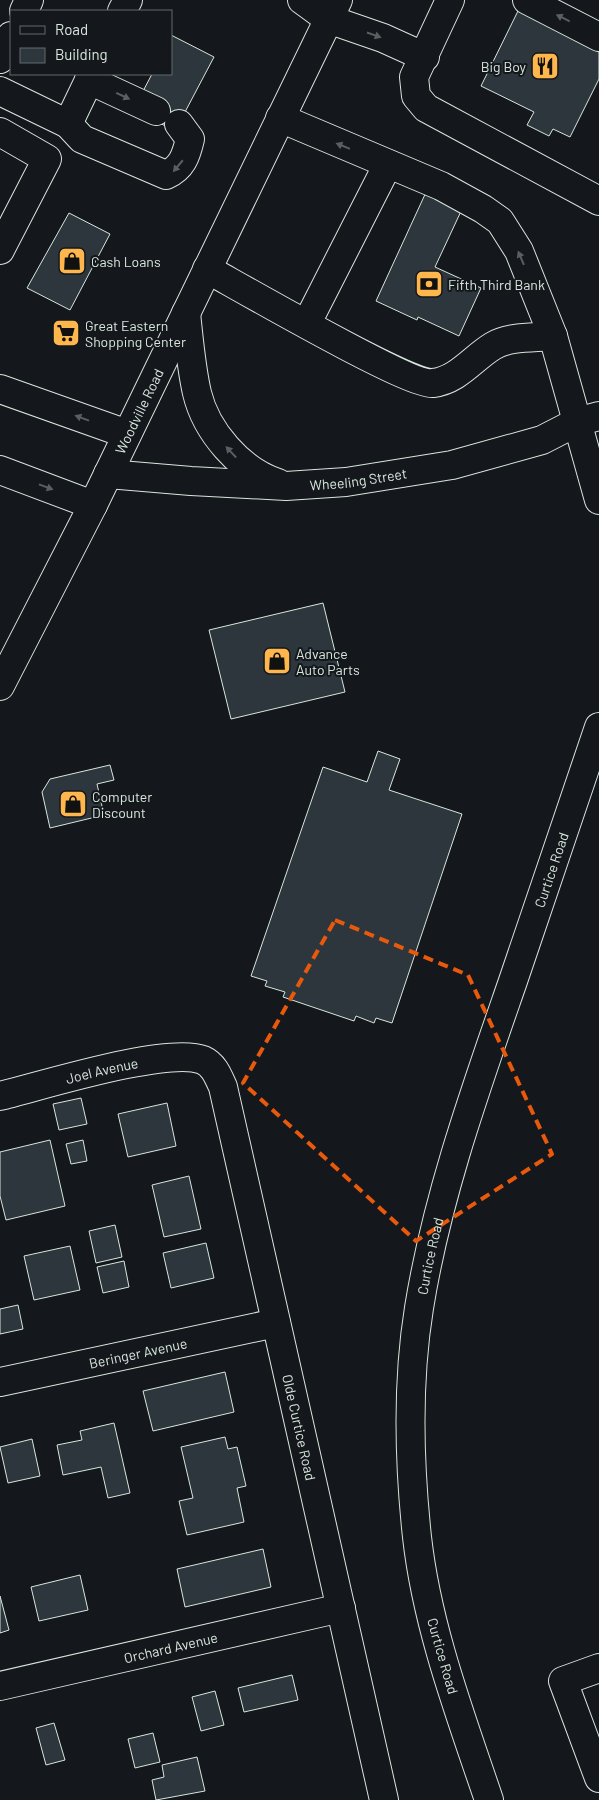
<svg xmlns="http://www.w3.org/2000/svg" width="599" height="1800" viewBox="0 0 599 1800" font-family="Barlow,sans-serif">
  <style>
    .building { fill: #2c363c; stroke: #d8e6dc }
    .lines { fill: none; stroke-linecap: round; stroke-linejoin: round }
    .minor-casing { stroke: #d8e6dc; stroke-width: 30 }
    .major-casing { stroke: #d8e6dc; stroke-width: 30 }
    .minor { stroke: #14181c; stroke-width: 28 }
    .major { stroke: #14181c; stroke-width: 28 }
    .oneway { fill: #59605f }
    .marked { fill: none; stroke: #e8590c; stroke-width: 4; stroke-dasharray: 10 6; stroke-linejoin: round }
    .labels { text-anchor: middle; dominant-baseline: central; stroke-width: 4; stroke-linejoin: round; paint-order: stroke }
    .poi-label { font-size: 14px; fill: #d8e6dc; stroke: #14181c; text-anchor: start }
    .street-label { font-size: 14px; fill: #d8e6dc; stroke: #14181c }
  </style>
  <rect width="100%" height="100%" fill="#14181c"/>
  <path class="building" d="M518,11L599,52V79L570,137L553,129L549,136L527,125L534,112L481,86Z
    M171,35L214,57L175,131L152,119L141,95L152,74H171Z
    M427,190L463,207L435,267L481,288L459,336L418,317L417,320L376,301Z
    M69,213L110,234L70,310L27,288Z
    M323,603L345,692L231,719L209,630Z
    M378,751L400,759L389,790L462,814L392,1023L376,1018L374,1023L356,1016L354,1021L283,997L285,992L265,986L267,981L251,976L323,767L367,782Z
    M110,765L114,780L97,784L104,815L50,828L42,792L50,779Z
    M81,1098L87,1124L59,1130L53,1104Z
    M167,1103L176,1146L128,1157L118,1114Z
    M50,1140L65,1206L6,1220L0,1196V1152Z
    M83,1140L87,1161L71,1164L66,1144Z
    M189,1176L201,1229L164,1237L152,1185Z
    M115,1225L122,1257L96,1263L89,1231Z
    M206,1243L214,1278L171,1288L163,1253Z
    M70,1246L80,1290L34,1300L24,1256Z
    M124,1261L129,1287L103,1293L97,1267Z
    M18,1305L23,1329L0,1334V1309Z
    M225,1372L234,1412L153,1431L143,1391Z
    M114,1423L130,1493L108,1498L101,1467L63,1475L57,1445L82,1440L80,1431Z
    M225,1437L228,1449L237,1447L246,1486L237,1488L244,1522L187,1535L179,1501L193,1498L181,1447Z
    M32,1439L40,1476L8,1483L0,1447Z
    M263,1549L271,1587L185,1607L177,1569Z
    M80,1575L88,1610L39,1621L31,1587Z
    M0,1596L9,1630L0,1633Z
    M292,1675L298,1700L244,1712L238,1688Z
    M215,1691L224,1725L201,1731L192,1697Z
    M54,1723L65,1760L46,1765L36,1728Z
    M153,1733L160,1762L135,1768L128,1739Z
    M197,1757L205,1791L156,1800L152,1780L164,1777L162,1765Z"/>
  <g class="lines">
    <g class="minor-casing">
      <g id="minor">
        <path d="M302,0L328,19L383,38L425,57"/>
        <path d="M450,0L414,77L416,96L426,108L599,201"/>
        <path d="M527,0L599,37"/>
        <path d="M24,11L29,0"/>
        <path d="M122,11L128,0"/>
        <path d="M0,59L11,36"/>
        <path d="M89,80L156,111"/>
        <path d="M0,91L68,124L92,74"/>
        <path d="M280,118L441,186L483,209L500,221L519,251L553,336L599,500"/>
        <path d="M68,124L82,139L166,175C182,168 186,156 190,139L179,124"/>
        <path d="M0,132L47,159L0,250"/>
        <path d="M207,269C238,286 412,387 433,383C458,380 473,358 493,346C509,336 535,338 553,336"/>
        <path d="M186,313C189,340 191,367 197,393C206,431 240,471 278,483"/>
        <path d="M307,323L388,164"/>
        <path d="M0,389L127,434"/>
        <path d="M0,470L93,505"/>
        <path id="s1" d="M108,474L191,481L286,486L346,482L452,465L542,440L577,422L599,416"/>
        <path id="s2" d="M0,1096C41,1086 168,1046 203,1060C214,1065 218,1076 223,1087L384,1800"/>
        <path id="s3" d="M0,1382L276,1323"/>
        <path d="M599,1668L563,1681L599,1778"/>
        <path id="s4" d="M0,1686L341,1608"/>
        <path id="s5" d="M489,1800C460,1714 427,1627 417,1537C409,1462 407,1382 419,1308C437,1196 476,1088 513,981C542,896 570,812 599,727"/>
      </g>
    </g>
    <g class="major-casing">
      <g id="major">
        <path id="s6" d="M0,686L93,505L338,0"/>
      </g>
    </g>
    <use href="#minor" class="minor"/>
    <use href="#major" class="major"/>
  </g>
  <defs><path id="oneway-solid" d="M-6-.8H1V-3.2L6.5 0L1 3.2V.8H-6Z" transform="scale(1.25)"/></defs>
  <g class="oneway">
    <use href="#oneway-solid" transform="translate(563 18) rotate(-154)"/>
    <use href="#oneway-solid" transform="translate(374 35) rotate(19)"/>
    <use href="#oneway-solid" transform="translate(123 96) rotate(25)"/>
    <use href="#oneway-solid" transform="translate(343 146) rotate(-158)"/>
    <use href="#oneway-solid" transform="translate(178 166) rotate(130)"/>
    <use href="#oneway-solid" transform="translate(521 258) rotate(-113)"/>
    <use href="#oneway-solid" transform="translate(82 418) rotate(-160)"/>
    <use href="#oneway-solid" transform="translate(231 452) rotate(-133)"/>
    <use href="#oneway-solid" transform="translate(46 487) rotate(20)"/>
  </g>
  <path class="marked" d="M335,920L468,975L552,1154L416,1241L243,1083Z"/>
  <defs>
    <g id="restaurant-square" transform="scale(1.4375)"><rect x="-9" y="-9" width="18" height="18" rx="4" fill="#ffb74d" stroke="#14181c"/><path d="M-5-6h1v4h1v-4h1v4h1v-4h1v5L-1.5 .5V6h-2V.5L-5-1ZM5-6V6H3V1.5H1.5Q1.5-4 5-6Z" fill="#111"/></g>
    <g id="shop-square" transform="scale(1.4375)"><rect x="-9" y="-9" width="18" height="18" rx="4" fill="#ffb74d" stroke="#14181c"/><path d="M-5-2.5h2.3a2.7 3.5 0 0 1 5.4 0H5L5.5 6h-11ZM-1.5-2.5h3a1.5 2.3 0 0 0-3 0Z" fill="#111"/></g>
    <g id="bank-square" transform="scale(1.4375)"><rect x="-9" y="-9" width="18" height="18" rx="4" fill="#ffb74d" stroke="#14181c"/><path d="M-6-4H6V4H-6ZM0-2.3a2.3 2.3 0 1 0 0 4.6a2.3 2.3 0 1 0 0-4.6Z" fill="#111"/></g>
    <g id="supermarket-square" transform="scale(1.4375)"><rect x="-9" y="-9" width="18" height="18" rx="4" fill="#ffb74d" stroke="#14181c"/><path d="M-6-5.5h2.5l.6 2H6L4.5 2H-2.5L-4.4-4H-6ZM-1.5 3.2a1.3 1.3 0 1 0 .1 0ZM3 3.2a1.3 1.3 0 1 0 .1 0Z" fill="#111"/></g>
  </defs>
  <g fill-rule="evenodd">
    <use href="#restaurant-square" x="545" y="66"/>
    <use href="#shop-square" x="72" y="261"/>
    <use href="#bank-square" x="429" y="284"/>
    <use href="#supermarket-square" x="66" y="333"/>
    <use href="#shop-square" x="277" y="661"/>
    <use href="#shop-square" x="73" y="804"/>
  </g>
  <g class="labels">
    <g class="poi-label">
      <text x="526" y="66" text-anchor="end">Big Boy</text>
      <text x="91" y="261">Cash Loans</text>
      <text x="448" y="284">Fifth Third Bank</text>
      <text x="85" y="325">Great Eastern<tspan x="85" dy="16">Shopping Center</tspan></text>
      <text x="296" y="653">Advance<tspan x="296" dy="16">Auto Parts</tspan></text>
      <text x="92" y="796">Computer<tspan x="92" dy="16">Discount</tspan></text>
    </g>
    <g class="street-label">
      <text stroke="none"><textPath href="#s6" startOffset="308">Woodville Road</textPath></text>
      <text stroke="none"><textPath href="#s1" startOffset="251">Wheeling Street</textPath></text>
      <text stroke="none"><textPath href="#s5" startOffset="961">Curtice Road</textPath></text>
      <text stroke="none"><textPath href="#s2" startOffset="105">Joel Avenue</textPath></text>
      <text stroke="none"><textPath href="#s5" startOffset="556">Curtice Road</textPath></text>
      <text stroke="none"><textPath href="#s3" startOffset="141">Beringer Avenue</textPath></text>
      <text stroke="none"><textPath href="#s2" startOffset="591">Olde Curtice Road</textPath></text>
      <text stroke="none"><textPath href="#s4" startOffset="175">Orchard Avenue</textPath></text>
      <text transform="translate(443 1656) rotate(74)">Curtice Road</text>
    </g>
  </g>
  <rect x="10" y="10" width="162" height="65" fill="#14181c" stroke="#626a69"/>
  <rect x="20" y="26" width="25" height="8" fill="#14181c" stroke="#626a69"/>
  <text x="55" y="35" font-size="15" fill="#d8e6dc">Road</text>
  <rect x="20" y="48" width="25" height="15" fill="#2c363c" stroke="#626a69"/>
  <text x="55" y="60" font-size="15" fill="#d8e6dc">Building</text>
</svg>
